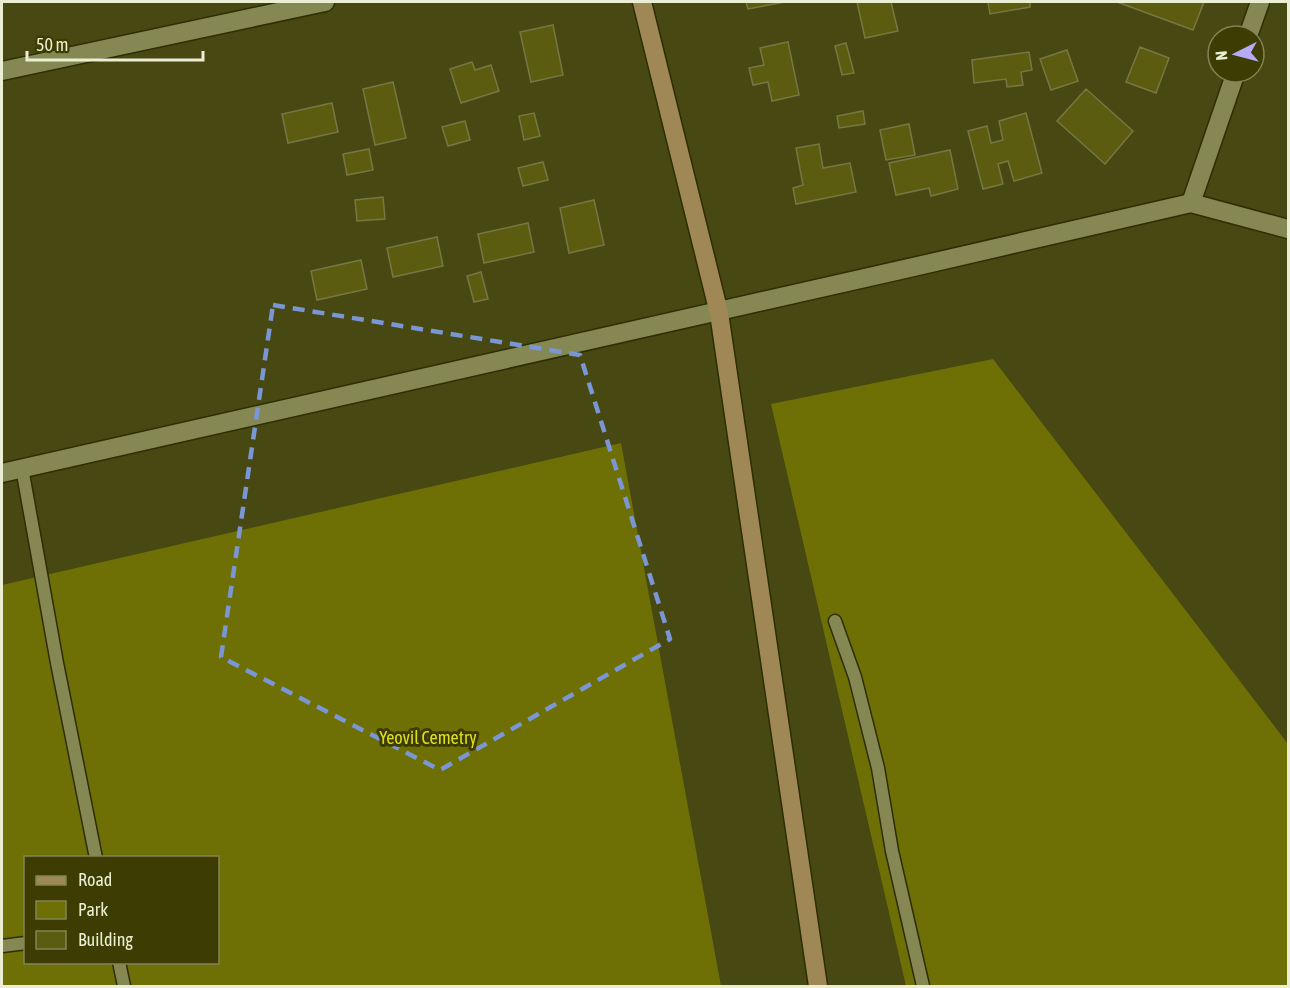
<svg xmlns="http://www.w3.org/2000/svg" width="1290" height="988" viewBox="0 0 1290 988" font-family="'Asap Condensed',sans-serif">
  <style>
    .green { fill: #6e6f05; fill-rule: evenodd }
    .building { fill: #5b5c0f; stroke: #767844; stroke-width: 1.5 }
    .lines { fill: none; stroke-linecap: round; stroke-linejoin: round }
    .lane-casing { stroke: #2d2e04; stroke-width: 15 }
    .street-casing { stroke: #2d2e04; stroke-width: 21 }
    .secondary-casing { stroke: #2d2e04; stroke-width: 21 }
    .lane { stroke: #868853; stroke-width: 12 }
    .street { stroke: #868853; stroke-width: 18 }
    .secondary { stroke: #9f8855; stroke-width: 18 }
    .marked { fill: none; stroke: #7a96d5; stroke-width: 4.5; stroke-dasharray: 12 8; stroke-linejoin: round }
    .labels { text-anchor: middle; dominant-baseline: central; stroke-width: 6; stroke-linejoin: round; paint-order: stroke }
    .park-label { font-size: 18px; fill: #dde01f; stroke: #3d3d03 }
  </style>
  <rect width="100%" height="100%" fill="#474812"/>
  <path class="green" d="M993,359L1288,744V986H906L771,404Z
    M621,443L721,986H2V585ZM26,858H218V962H26Z"/>
  <path class="building" d="M746,2H785L748,9Z
    M857,2H891L898,31L865,38Z
    M988,2H1030V7L990,14Z
    M1117,2H1204L1193,30Z
    M553,25L563,75L531,82L520,32Z
    M788,42L799,95L772,101L768,82L753,85L749,68L764,65L760,48Z
    M846,43L854,73L842,75L835,46Z
    M1140,47L1169,58L1156,93L1126,82Z
    M1067,50L1078,81L1051,90L1040,59Z
    M1029,52L1032,70L1021,72L1023,85L1007,87L1006,79L974,83L972,60Z
    M472,62L475,70L491,65L499,91L461,103L450,69Z
    M393,82L406,138L375,145L363,89Z
    M1086,89L1133,131L1105,164L1057,121Z
    M332,103L338,132L288,143L282,114Z
    M863,111L865,124L839,128L837,116Z
    M534,113L540,136L524,140L519,116Z
    M1026,113L1042,173L1014,181L1008,161L998,164L1003,184L983,189L968,131L987,126L991,143L1003,140L999,121Z
    M465,121L470,140L448,146L442,127Z
    M909,124L915,155L886,160L880,130Z
    M819,144L823,168L850,163L856,192L796,204L793,188L803,185L796,148Z
    M369,149L373,170L347,175L343,154Z
    M950,150L958,189L931,196L929,188L896,195L889,163Z
    M543,162L548,180L523,186L518,168Z
    M383,197L385,219L357,221L355,200Z
    M594,200L604,245L569,253L560,208Z
    M528,223L534,252L484,263L478,234Z
    M437,237L443,266L393,277L387,248Z
    M361,260L367,289L317,300L311,271Z
    M481,272L488,299L474,302L467,276Z"/>
  <g class="lines">
    <g class="lane-casing">
      <path id="lane" d="M22,468L57,663L96,858
        M835,621L855,677L878,768L892,851L923,986
        M2,946L26,943
        M119,962L124,986"/>
    </g>
    <g class="street-casing">
      <path id="street" d="M1248,36L1260,2
        M2,71L325,2
        M1191,203L1288,229
        M2,473C398,384 795,295 1191,203L1236,72"/>
    </g>
    <g class="secondary-casing">
      <path id="secondary" d="M642,2L719,313L818,986"/>
    </g>
    <use href="#lane" class="lane"/>
    <use href="#street" class="street"/>
    <use href="#secondary" class="secondary"/>
  </g>
  <path class="marked" d="M273,305L580,355L670,639L440,770L221,657Z"/>
  <g class="labels">
    <g class="park-label">
      <text x="428" y="737">Yeovil Cemetry</text>
    </g>
  </g>
  <rect width="1290" height="988" fill="none" stroke="#ebeed2" stroke-width="6"/>
  <rect x="24" y="856" width="195" height="108" fill="#3d3d03" stroke="#838456" stroke-width="1.5"/>
  <rect x="36" y="876" width="30" height="9" fill="#9f8855" stroke="#838456" stroke-width="1.5"/>
  <text x="78" y="886" font-size="18" fill="#ebeed2">Road</text>
  <rect x="36" y="901" width="30" height="18" fill="#6e6f05" stroke="#838456" stroke-width="1.5"/>
  <text x="78" y="916" font-size="18" fill="#ebeed2">Park</text>
  <rect x="36" y="931" width="30" height="18" fill="#5b5c0f" stroke="#838456" stroke-width="1.5"/>
  <text x="78" y="946" font-size="18" fill="#ebeed2">Building</text>
  <g transform="translate(1236 54) rotate(264)"><circle r="28" fill="#3d3d03" stroke="#838456" stroke-width="1.5"/>
  <path d="M0-4.5L10 22L0 15L-10 22Z" fill="#b7abf8"/>
  <text y="-9" font-size="16" font-weight="bold" text-anchor="middle" fill="#ebeed2">N</text>
  </g>
  <path d="M27 51v9h176v-9" fill="none" stroke="#ebeed2" stroke-width="3"/>
  <text x="36" y="51" font-size="18" fill="#ebeed2" stroke="#3d3d03" stroke-width="4.5" paint-order="stroke">50 m</text>
</svg>
